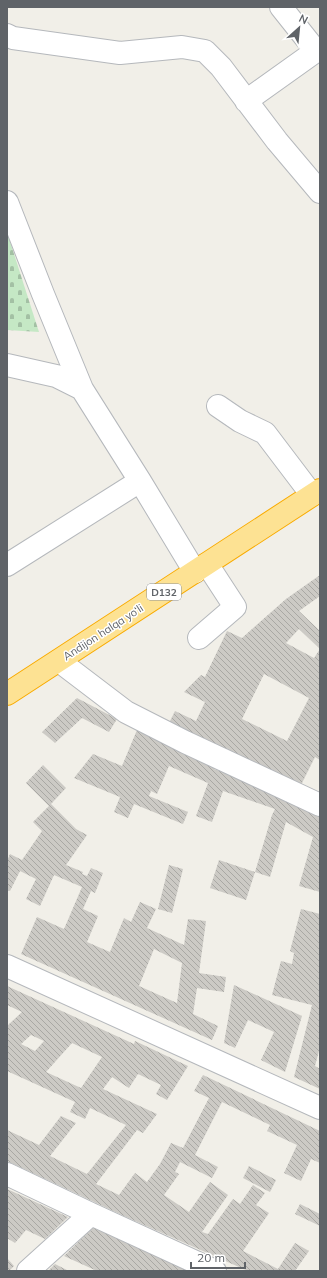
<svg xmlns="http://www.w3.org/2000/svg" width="327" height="1278" viewBox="0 0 327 1278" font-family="Mulish,sans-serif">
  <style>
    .cemetery { fill: url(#cemetery-stones) }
    .building { fill: url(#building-back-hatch); fill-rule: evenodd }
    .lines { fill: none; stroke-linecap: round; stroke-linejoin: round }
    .minor-casing { stroke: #b5b8bc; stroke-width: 24 }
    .highway-casing { stroke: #f9ab00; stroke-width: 24 }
    .minor { stroke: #fff; stroke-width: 22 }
    .highway { stroke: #fde293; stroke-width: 22 }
    .labels { text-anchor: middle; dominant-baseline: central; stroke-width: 3; stroke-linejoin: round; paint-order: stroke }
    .shield { fill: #fff; stroke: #8f9295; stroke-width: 1 }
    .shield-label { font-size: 10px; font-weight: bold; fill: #5f6368 }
    .street-label { font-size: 11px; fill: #5f6368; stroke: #fff }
  </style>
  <defs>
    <pattern id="cemetery-stones" width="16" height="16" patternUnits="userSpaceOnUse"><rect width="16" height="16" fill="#c5e8c5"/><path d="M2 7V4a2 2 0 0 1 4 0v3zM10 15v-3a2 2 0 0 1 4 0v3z" fill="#a3c0a4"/></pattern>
    <pattern id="building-back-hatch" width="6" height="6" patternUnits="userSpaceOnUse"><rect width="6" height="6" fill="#cccac5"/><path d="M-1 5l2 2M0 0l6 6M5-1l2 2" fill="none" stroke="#a9a8a4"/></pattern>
  </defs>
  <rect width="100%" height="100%" fill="#f1efe8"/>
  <path class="cemetery" d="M7,232L39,332L7,330Z"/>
  <path class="building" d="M320,575V596L299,611L320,631V760L315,757L301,785L169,723L175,711L196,721L205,702L184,692L201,675L205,677L227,631L242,638L286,599ZM299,629L320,649L314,658L286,643ZM264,674L309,698L287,741L242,719Z
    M77,698L117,719L109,732L82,718L55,743L42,732Z
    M137,730L216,764L214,769L284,794L320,815V892L299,886L313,837L286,822L270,877L255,872L272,815L275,809L223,791L212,822L196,816L208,783L169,766L157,794L151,791L149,796L188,812L183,824L134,804L128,818L114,812L120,797L74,778L93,754L122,766Z
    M43,765L66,788L51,804L76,829L87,835L66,865L83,872L82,874L87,876L91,868L103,873L95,893L91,891L83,909L98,916L87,942L110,952L124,918L131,922L140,902L156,909L147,928L184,945L188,919L206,921L199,973L226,977L224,992L197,988L193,1014L218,1026L212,1040L21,954L37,917L64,929L82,887L54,875L40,906L26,899L36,879L20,871L10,891L7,890V861L10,854L22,860L42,831L33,822L49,806L26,783ZM154,949L182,963L177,1003L139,986Z
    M219,860L255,872L246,900L210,888Z
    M169,865L183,869L172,913L158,909Z
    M301,909L320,914V1047L315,1066L320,1069V1089L294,1077L312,1005L272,995L281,961L292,964L294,953L290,951Z
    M234,985L302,1016L285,1072L261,1060L274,1032L248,1020L235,1048L224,1043Z
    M7,986L134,1044L135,1041L188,1066L167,1100L156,1094L161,1085L138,1074L129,1088L112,1077L103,1089L157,1114L143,1133L137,1130L96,1184L119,1195L135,1173L147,1182L160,1164L171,1143L183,1148L209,1098L194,1091L203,1075L320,1131V1163L311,1159L301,1181L284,1173L297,1145L267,1131L270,1125L222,1102L195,1155L218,1167L212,1178L180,1162L175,1172L179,1174L164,1195L189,1212L210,1182L228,1195L202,1232L208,1234L233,1199L240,1204L253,1185L265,1193L256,1205L269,1213L243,1251L278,1269L295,1243L309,1251L295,1271H248L124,1216L7,1161V1130L39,1145L61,1116L76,1123L50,1156L87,1174L126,1125L90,1108L85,1119L70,1112L75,1102L7,1071V1026L22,1012L7,1005ZM31,1035L44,1041L35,1051L21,1044ZM72,1043L102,1057L81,1088L46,1072Z
    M249,1166L276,1180L270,1192L243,1178Z
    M7,1189L18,1194L68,1217L45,1239L26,1230L15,1243L7,1238Z
    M300,1204L320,1214V1226L295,1214Z
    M94,1227L191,1271H97L64,1256Z
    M7,1258L14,1266L9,1271H7Z
    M55,1264L69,1271H48Z"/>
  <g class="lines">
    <g class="minor-casing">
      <path id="minor" d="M281,7L316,51L320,49
        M7,35L13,38L120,53L182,47L205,51L221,67L277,141L320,192
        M246,101L316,51
        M7,202L43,294L82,389
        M7,365L56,376L82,389L140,481L195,572
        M218,406L240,421L265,433L312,495
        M7,565L140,481
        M199,638L235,607L207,564
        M59,661L126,712L185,742L320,805
        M7,966L320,1108
        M7,1174L91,1214L215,1271
        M28,1271L91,1214"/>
    </g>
    <g class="highway-casing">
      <path id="highway" d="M7,694L320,490"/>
    </g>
    <use href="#minor" class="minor"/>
    <use href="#highway" class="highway"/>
  </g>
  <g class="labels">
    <rect class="shield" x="147" y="584" width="34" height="16" rx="3"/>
    <g class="shield-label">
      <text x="164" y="592">D132</text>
    </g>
    <g class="street-label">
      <text transform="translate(103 632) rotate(-33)">Andijon halqa yo‘li</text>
    </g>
  </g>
  <rect width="327" height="1278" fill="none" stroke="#5f6368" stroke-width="16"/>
  <g transform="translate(299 28) rotate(27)" stroke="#ffffff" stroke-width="3" paint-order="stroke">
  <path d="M0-3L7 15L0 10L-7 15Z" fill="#5f6368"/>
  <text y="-6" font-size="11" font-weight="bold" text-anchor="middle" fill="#5f6368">N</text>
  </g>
  <path d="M191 1262v6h54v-6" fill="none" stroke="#5f6368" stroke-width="2"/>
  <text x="197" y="1262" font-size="12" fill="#5f6368" stroke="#ffffff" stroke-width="3" paint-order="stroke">20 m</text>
</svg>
